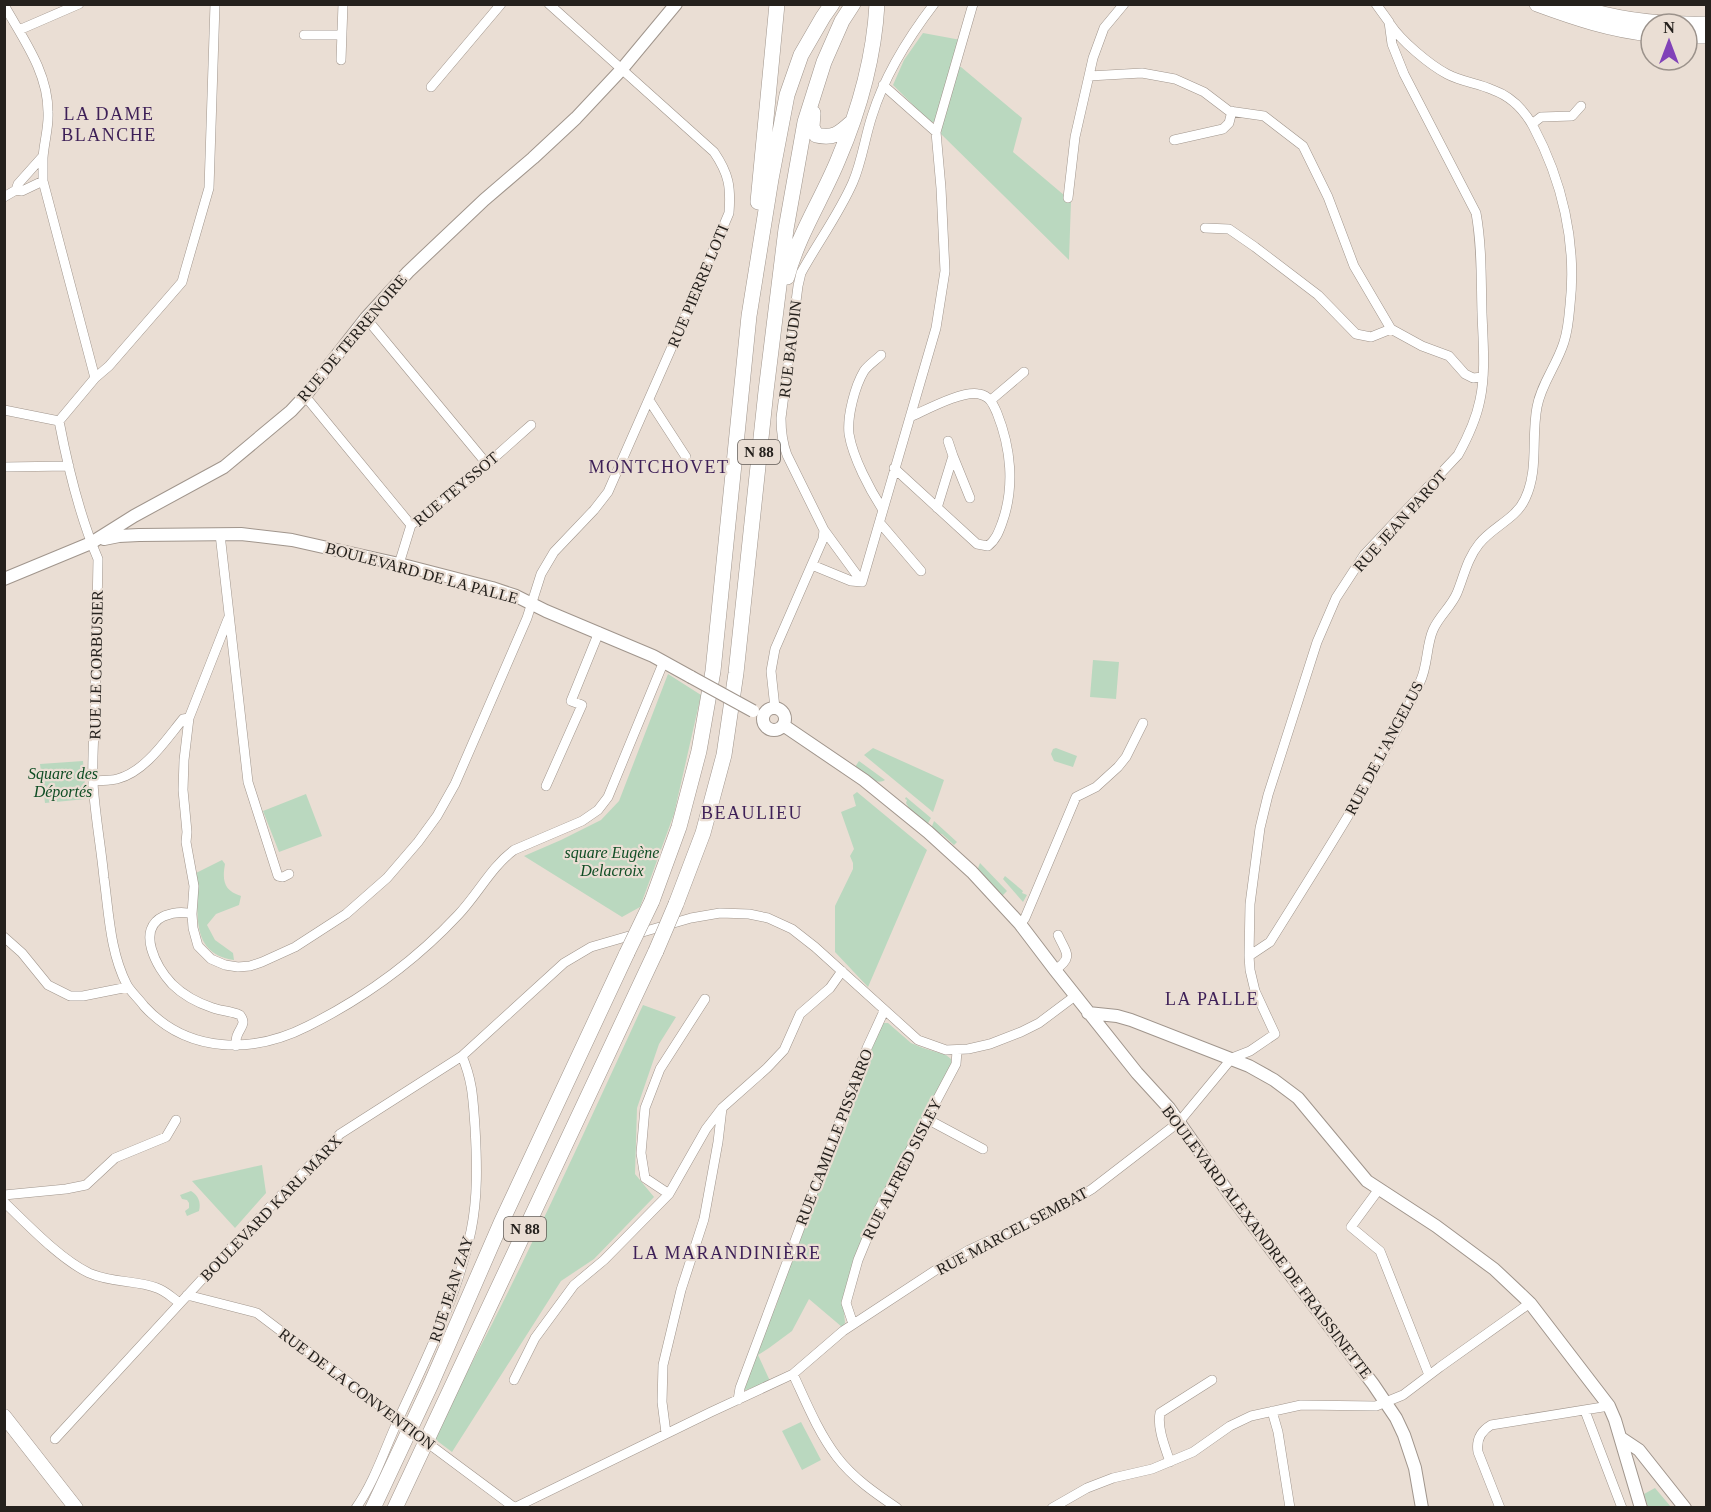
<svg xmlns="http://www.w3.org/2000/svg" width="1711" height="1512" viewBox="0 0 1711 1512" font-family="'Times New Roman',serif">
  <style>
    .green { fill: #bad8bf }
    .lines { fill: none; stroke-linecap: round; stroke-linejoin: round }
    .minor-casing { stroke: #a0958c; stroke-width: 10 }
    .tertiary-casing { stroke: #a0958c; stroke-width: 14 }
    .secondary-casing { stroke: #a0958c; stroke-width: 15 }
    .trunk-casing { stroke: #a0958c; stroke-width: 16 }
    .minor { stroke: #fff; stroke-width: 9 }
    .tertiary { stroke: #fff; stroke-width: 12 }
    .secondary { stroke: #fff; stroke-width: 14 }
    .trunk { stroke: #fff; stroke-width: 15 }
    .minor-bridge-casing { stroke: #a0958c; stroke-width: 10; stroke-linecap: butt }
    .tertiary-bridge-casing { stroke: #a0958c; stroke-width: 14; stroke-linecap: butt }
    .trunk-bridge-casing { stroke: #a0958c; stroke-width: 16; stroke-linecap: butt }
    .minor-bridge { stroke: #fff; stroke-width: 9 }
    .tertiary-bridge { stroke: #fff; stroke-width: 12 }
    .trunk-bridge { stroke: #fff; stroke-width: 15 }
    .labels { text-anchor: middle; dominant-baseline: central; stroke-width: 4.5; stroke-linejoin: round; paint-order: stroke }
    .shield { fill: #eaded4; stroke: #605a54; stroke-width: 1.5 }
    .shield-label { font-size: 15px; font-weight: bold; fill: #25211d }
    .street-label { font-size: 16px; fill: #25211d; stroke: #eaded4 }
    .park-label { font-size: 16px; font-style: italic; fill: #0f4d24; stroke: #eaded4 }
    .neighbourhood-label { font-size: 18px; letter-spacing: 1.5px; fill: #3d1f57; stroke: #eaded4 }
  </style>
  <rect width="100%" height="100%" fill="#eaded4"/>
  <path class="green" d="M923,33L961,40L936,121L933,122H930L893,85L904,60Z
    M959,67H961L1022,118L1013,152L1071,201L1069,260L941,134L943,119Z
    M1093,660L1119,662L1116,699L1090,697Z
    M668,674L701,695L674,814L640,907L622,917L524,856L561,840L601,820L619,801Z
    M873,748L944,780L933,812L864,755Z
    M1056,748L1077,756L1073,767L1054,761L1051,754L1053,749Z
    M83,761L86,799L45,803L40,764Z
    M859,761L885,780C876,786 863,774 855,767Z
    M857,792L927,850L868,987L835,952V906L853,869V863L850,856L854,849L841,812L856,806L853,795Z
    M306,794L322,836L279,852L263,811Z
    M906,797L931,818L927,825L912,813L906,803L907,800L905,799Z
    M934,821L957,842L954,845L942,834L937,833L931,829Z
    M222,860L225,864C222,881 224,891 241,896L239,905L216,914L207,925L215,940L233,953L234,960C186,953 201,907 196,873Z
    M980,863L1007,891L1002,896L977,871Z
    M1005,876L1023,891L1022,893L1027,895L1023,902L1003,879Z
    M643,1005L676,1017L659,1044L637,1108L635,1174L654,1197L594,1259L561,1281L452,1452L432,1437C510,1297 576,1150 643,1005Z
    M882,1023H888L911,1043L923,1048L946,1055L951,1059V1065L904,1153L843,1301L845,1323L842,1327L809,1299L792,1331L769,1348L758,1355L770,1381L746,1390H744V1385L773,1309H775L778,1300L777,1298L840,1133L844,1134L849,1119L845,1117L853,1096L857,1097L862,1083L859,1081Z
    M262,1165L266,1193L235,1228L192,1181Z
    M191,1191C199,1196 201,1203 199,1211L187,1216L185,1211L189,1208V1203L187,1200L182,1199L180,1195Z
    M801,1422L821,1460L802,1470L782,1431Z
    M1655,1488L1671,1507H1648L1644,1494Z"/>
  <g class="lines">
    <g class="minor-casing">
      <path id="minor" d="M4,5C23,39 48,72 48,112C49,127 44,142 43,158C43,166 43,173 43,181L95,378
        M19,30L79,4
        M304,35H342
        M341,60L343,4
        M1089,76L1142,73L1175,79L1204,92L1229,111L1264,116L1303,146L1328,197L1354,266L1391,329L1422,346L1449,356L1465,374L1473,378L1483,377
        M883,85L936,132
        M431,87L501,4
        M1532,124L1541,117L1572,116L1581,106
        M1174,140L1223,129L1229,123L1232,111
        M16,190L22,191L43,181
        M4,197L16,190L18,184L43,156
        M1068,198L1075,137L1093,58L1104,28L1124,4
        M1205,228L1229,229L1255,247L1318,295L1356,334L1371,337L1391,329
        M366,318L487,464
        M881,355C876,360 868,365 864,371C855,386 847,416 849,434C853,458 870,490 883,510
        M305,396L411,525
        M649,400L686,457
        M991,400L1024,372
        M4,410L59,421
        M59,421C68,468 79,515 98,559C97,609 96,660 95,710C94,734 92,759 93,783C95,815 101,847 104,878C109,914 110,952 127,985C131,992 139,999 144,1006C188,1054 253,1054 308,1026C364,998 415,961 458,915C478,894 491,867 514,850L582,821L598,810L608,797L664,661
        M59,421L95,378L109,366L182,282L185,271L209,188L215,4
        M953,456L970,498
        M4,467L69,466
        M894,468L977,544L988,546C996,540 999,531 1002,523C1015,487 1011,448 997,413C993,404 990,396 979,394C963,390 926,410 910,417
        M937,508L953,456L948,441
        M880,523L921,571
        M824,530L862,582
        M220,534L248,782L278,876L283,877L289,874
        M399,564L411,525L487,464L531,425
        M812,565L851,581L862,582
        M862,582L936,328L945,271L941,188L936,132L973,4
        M228,619L189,718L184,760L183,790L187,832L186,842L194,886L192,914L193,928L198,946L211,959L225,965L238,967L250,966L262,962L295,947L346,914L387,878L418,842L437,816L455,784L527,618L541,574L554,552L594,510L608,492L678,333L729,213C731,187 729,174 714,152L549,4
        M775,708L771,671L775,649L823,539L824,530L787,455C782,442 781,432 781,418L798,286L801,273C818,242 839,214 853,182C862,161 865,137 872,116C885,74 908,38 934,4
        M93,781C101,780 110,781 117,779C145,772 165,741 183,719L189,718
        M546,786L582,705L571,701L599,632
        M192,914C182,911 174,912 164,916C135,929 157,968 172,984C183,995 198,1003 213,1008C222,1011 231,1011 240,1015C247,1024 240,1027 237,1036C236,1038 236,1044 236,1046
        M1020,924L1025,918L1076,797L1096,787L1118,767L1126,757L1143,723
        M4,937L22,953L48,985L70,996H83L128,987
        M1249,956L1270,942C1323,857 1378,773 1420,682C1428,666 1426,646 1433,630C1439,616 1451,607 1457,593C1464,576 1467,559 1479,544C1492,527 1516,519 1525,499C1539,470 1531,438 1537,407C1541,384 1557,365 1564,342C1568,330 1569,317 1570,305C1577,243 1562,180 1533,126C1524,110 1510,96 1493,90C1478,83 1462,82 1447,74C1430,65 1401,41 1390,24
        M1055,970C1074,957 1066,953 1058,935
        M927,1119L983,1149
        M1379,1189L1351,1227L1380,1251L1429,1375
        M669,1194L645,1178L641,1153L645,1108L660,1069L705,999
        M4,1195L66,1189L86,1185L115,1158L166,1137L176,1120
        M4,1202C28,1225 60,1259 89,1273C111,1283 136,1280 157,1288C166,1291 172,1298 180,1303
        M187,1295L257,1313L401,1422
        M853,1324L846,1303L858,1260L879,1209L956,1064L957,1051
        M793,1374C806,1402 818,1432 837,1457C853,1478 875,1493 897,1508
        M514,1380L535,1338L574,1285L604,1260L669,1194L706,1129L722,1108L767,1068L784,1050L800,1014L830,988L842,971
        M738,1400L740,1388L867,1048L884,1011
        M1272,1411L1278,1432L1290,1508
        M1585,1411L1622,1508
        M666,1433L662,1402L663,1365L681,1290L704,1219L718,1142L722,1108
        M55,1439L240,1238L340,1134L462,1056L564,963L591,947L691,918L720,913L749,914L768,918L792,929L815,947L918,1040L946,1050L968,1049L990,1044L1021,1032L1039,1023L1075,996
        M433,1447L515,1508
        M1170,1462C1165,1447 1157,1428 1160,1413L1212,1380
        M356,1508C375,1481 385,1448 399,1418C427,1357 457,1297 471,1231C478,1197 477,1162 475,1127C473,1100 473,1082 462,1056
        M514,1508L711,1412L793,1374L843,1331L945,1264L969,1250L1066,1205L1092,1189L1179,1122L1232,1058L1250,1051L1275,1034L1255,991L1250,970L1249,956L1250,904L1260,828L1268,795L1317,642L1336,598L1364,555L1458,455C1468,437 1476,420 1480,400C1486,372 1483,342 1482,313C1481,280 1482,246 1476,213L1404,74L1392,44L1389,22L1376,4
        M1052,1508L1087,1488L1113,1478L1152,1469L1193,1452L1230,1426L1251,1416L1301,1405L1376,1406L1403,1395L1440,1367L1530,1303
        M1500,1508L1478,1452C1476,1440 1481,1431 1491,1425L1609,1406"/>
    </g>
    <g class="tertiary-casing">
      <path id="tertiary" d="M104,539L119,536L139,535L241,534L292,540L399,564L492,588L516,596L546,611L653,656L691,677
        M4,579L91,543L134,516L224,467L291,411L305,396L366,318L408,272L484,200L533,158L576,118L622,69L676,4
        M763 719a11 11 0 1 1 22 0a11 11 0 1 1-22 0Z
        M783,725L864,780L928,832L972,872L1020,924L1055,970L1137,1073L1169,1108L1228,1192L1373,1384L1396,1418L1404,1435L1415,1468L1422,1508
        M1088,1013L1117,1016L1131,1020L1249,1066L1274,1080L1298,1098L1367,1181L1436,1226L1494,1269L1530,1303L1609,1406L1615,1420L1641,1508
        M1621,1438L1639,1450L1685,1508"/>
    </g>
    <g class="secondary-casing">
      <path id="secondary" d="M4,1416L76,1508"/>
    </g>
    <g class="trunk-casing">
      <path id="trunk" d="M1537,4C1575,18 1611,30 1651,34
        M1570,4C1613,20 1661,25 1706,24
        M1687,36H1706
        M813,113L812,127L816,135C833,139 839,134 851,123
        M758,202L777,4
        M787,277C798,235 822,199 838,160C859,111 874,58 877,4
        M652,901L679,827L699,751L713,671L749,316L771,179L787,95L801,55L823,17L832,4
        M676,904L703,833L724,755L736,673L766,391L786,229L805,122L824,62L842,21L853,4
        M373,1508L431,1384L501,1223L627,953
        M395,1508L656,951"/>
    </g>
    <use href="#minor" class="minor"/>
    <use href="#tertiary" class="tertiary"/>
    <use href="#secondary" class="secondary"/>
    <use href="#trunk" class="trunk"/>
    <g class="minor-bridge-casing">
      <path id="minor-bridge" d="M401,1423L433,1447"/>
    </g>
    <g class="tertiary-bridge-casing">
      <path id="tertiary-bridge" d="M691,677L753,711"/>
    </g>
    <g class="trunk-bridge-casing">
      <path id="trunk-bridge" d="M656,951L676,904
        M627,953L652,901"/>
    </g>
    <use href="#minor-bridge" class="minor-bridge"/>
    <use href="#tertiary-bridge" class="tertiary-bridge"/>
    <use href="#trunk-bridge" class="trunk-bridge"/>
  </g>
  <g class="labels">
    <g class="shield">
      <rect x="738" y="440" width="42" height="24" rx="4.5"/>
      <rect x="504" y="1217" width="42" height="24" rx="4.5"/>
    </g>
    <g class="shield-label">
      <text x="759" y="452">N 88</text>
      <text x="525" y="1229">N 88</text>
    </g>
    <g class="street-label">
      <text transform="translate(698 286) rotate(-67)">RUE PIERRE LOTI</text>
      <text transform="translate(352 338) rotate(-50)">RUE DE TERRENOIRE</text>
      <text transform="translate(790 349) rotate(-83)">RUE BAUDIN</text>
      <text transform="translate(456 489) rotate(-40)">RUE TEYSSOT</text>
      <text transform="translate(1400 521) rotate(-48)">RUE JEAN PAROT</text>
      <text transform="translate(422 573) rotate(15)">BOULEVARD DE LA PALLE</text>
      <text transform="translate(96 665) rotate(-89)">RUE LE CORBUSIER</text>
      <text transform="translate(1384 748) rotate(-62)">RUE DE L'ANGELUS</text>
      <text transform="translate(834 1137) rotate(-69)">RUE CAMILLE PISSARRO</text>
      <text transform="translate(902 1169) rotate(-63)">RUE ALFRED SISLEY</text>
      <text transform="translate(271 1208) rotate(-46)">BOULEVARD KARL MARX</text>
      <text transform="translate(1012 1231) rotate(-28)">RUE MARCEL SEMBAT</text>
      <text transform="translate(1267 1242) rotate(53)">BOULEVARD ALEXANDRE DE FRAISSINETTE</text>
      <text transform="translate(451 1289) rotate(-72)">RUE JEAN ZAY</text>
      <text transform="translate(357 1389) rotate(37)">RUE DE LA CONVENTION</text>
    </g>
    <g class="park-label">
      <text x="63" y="773">Square des<tspan x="63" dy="18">Déportés</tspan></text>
      <text x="612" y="852">square Eugène<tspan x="612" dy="18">Delacroix</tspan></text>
    </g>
    <g class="neighbourhood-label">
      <text x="109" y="114">LA DAME<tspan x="109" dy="21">BLANCHE</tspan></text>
      <text x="659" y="467">MONTCHOVET</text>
      <text x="752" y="813">BEAULIEU</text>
      <text x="1212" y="999">LA PALLE</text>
      <text x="727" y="1253">LA MARANDINIÈRE</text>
    </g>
  </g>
  <rect width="1711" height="1512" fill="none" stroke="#25211d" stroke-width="12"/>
  <g transform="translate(1669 42)"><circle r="28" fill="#eaded4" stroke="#9b928b" stroke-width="1.5"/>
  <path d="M0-4.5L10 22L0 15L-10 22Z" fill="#8142b8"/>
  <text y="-9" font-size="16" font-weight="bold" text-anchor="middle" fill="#25211d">N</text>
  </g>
</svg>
